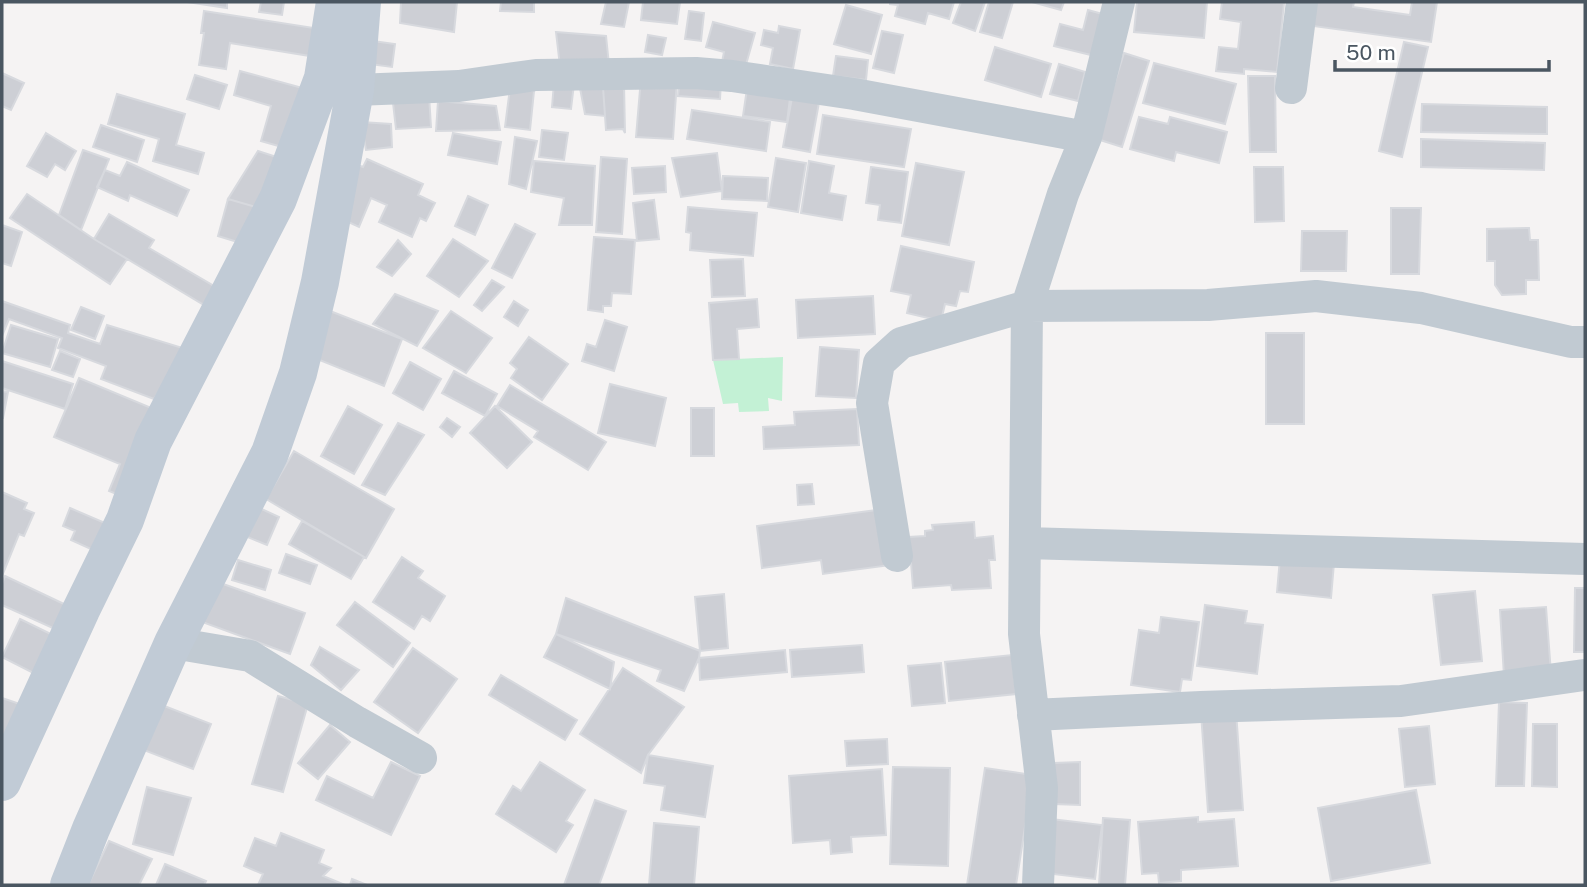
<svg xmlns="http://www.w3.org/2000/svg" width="1587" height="887" viewBox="0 0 1587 887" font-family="'Public Sans',sans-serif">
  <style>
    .green { fill: #c3f1d5 }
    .building { fill: #cdcfd5; stroke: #d7d9de; stroke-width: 2 }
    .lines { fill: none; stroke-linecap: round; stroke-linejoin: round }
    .street { stroke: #c1cad2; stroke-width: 32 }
    .secondary { stroke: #c1cbd6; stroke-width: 38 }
  </style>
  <rect width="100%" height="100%" fill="#f5f3f3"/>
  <path class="green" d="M783,357L782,401L768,398L769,411L739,412L738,403L723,404L713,360Z"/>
  <path class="building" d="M187,2H227V8Z
    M261,2H284L282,15L259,12Z
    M401,2H457L454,32L400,23Z
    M501,2H534V12L500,11Z
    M606,2H629L624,27L601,24Z
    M643,2H680L677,24L641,20Z
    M890,2H954L949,19L928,13L925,24L895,16L898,5L890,4Z
    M961,2H985L975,31L953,23Z
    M989,2H1013L1002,38L980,32Z
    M1032,2H1064L1061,10Z
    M1137,2H1207L1204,38L1134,32Z
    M1222,2L1284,3L1277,72L1244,69V74L1216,71L1219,47L1238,49L1241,22L1220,19Z
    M1316,2H1354L1353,7L1410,15L1412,2H1437L1431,42L1313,26Z
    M846,5L882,15L871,54L834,44Z
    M1088,10L1106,15L1095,56L1054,46L1060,24L1083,30Z
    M204,11L314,28L310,56L230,43L226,69L199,65L204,33H201Z
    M689,11L704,13L701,41L685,39Z
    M713,22L755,33L745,68L722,62L724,52L706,47Z
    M779,26L800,30L793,69L770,64L773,48L761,45L764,30L778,33Z
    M882,31L903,35L894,73L873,68Z
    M556,32L606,36L609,65L560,66Z
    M648,35L666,38L662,55L645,52Z
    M373,41L395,44L392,67L369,64Z
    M1404,42L1428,47L1402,157L1379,151Z
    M995,47L1051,64L1041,97L985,80Z
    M1124,53L1149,61L1122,147L1097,139Z
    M836,56L868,60L866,80L833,76Z
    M1154,63L1236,84L1225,124L1143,103Z
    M1059,64L1085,72L1078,101L1050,94Z
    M240,71L306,89L289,149L261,141L271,106L234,95Z
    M2,73L24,83L11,110L2,106Z
    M195,75L227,85L219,109L187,99Z
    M1248,76H1275L1276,152H1250Z
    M641,78L677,80L673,139L636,137Z
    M680,79L721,82L720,99L678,96Z
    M748,82L790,98L787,122L743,116Z
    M554,83L574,84L571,109L552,107Z
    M579,83L603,87L605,116L585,114Z
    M624,84L625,133L623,129L606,130L603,87Z
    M510,88L534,91L530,130L505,127Z
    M793,92L820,97L810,152L783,147Z
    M117,94L185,114L176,145L204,153L198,174L153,161L159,139L108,124Z
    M392,94L429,95L431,127L396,129Z
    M438,101L496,106L500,130L436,131Z
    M1422,104L1547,107V134L1421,132Z
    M692,110L770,122L766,151L687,139Z
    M823,115L911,129L904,167L817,154Z
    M1139,117L1168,124L1170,117L1227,132L1219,163L1176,152L1174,161L1130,149Z
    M361,122L391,124L392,147L366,150Z
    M101,125L144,140L137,162L93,147Z
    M542,130L568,133L564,160L539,157Z
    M46,133L76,151L65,170L55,164L47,177L27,166Z
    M453,133L501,142L497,164L448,155Z
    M515,137L537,141L526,189L509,184Z
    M1421,139L1545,143L1544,170L1421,167Z
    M83,150L109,159L81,230L59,215Z
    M258,151L286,160L256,207L228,199Z
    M717,153L722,191L681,197L672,158Z
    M601,157L627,159L622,234L596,232Z
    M776,158L806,163L798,212L768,207Z
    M367,159L423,184L418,195L435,203L426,221L420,218L412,237L379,222L387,205L371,198L359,227L333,215L355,164L363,167Z
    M534,161L595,166L592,225H559L564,198L531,192Z
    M809,161L834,166L829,193L846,196L842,220L801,213Z
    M127,162L189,190L177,216L130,195L128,201L97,187L105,170L120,176Z
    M916,163L964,172L949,245L902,236Z
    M665,166L666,192L634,194L632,168Z
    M871,167L908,172L901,223L878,220L880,205L866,203Z
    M1254,167H1283L1284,221L1255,222Z
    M723,176L768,178L767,201L722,199Z
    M27,194L94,239L127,259L110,284L10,218Z
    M468,196L488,205L475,235L455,226Z
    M228,199L256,207L244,244L218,236Z
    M654,200L659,239L637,241L633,203Z
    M688,207L757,213L753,256L690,250L691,233L686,232Z
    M1391,208H1421L1419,274H1391Z
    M109,214L154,240L149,248L219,289L209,308L94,239Z
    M515,224L535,234L512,278L492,268Z
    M2,225L22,232L11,266L2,263Z
    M1529,228L1530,240H1538L1539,280H1526V294L1502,295L1495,285V261H1487V229Z
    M1302,231H1347L1346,271H1301Z
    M594,237L635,240L631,294L612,293L611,306H603V312L588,310Z
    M453,239L488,261L459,297L427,276Z
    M398,240L411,254L392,276L377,267Z
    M901,246L974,262L968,292L960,291L956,306L945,304L941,321L907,313L911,295L891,291Z
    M743,259L745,296L712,297L710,260Z
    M492,280L504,287L482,311L474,305Z
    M395,294L438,311L417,346L373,324Z
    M873,296L875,334L798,338L796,300Z
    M757,299L759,327L737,329L739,359L713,360L709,303Z
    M2,301L70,325L68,333L100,344L107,325L186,349L154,399L101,379L106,366L58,348L62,338L9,319L2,336Z
    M514,301L528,310L518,326L504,317Z
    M81,307L104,316L95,339L71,330Z
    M330,311L402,339L384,386L312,357Z
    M451,311L492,338L466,373L423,348Z
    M605,320L627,327L614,371L582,361L587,344L596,347Z
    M11,325L58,339L50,367L2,353Z
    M1266,333H1304V424H1266Z
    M529,337L568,364L542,400L511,378L517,369L510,363Z
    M820,347L859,350L856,398L816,396Z
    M60,351L80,359L73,377L52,370Z
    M2,361L73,384L65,409L2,388Z
    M410,362L441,379L423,410L393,393Z
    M454,371L497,394L485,416L442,393Z
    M79,378L161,412L126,498L109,491L120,464L54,437Z
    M610,384L666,398L655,446L598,433Z
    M510,385L606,442L588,470L534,437L538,431L497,406Z
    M2,391L8,392L3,418H2Z
    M348,406L382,425L354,474L321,456Z
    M495,406L532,442L507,468L470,433Z
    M691,408H714V456H691Z
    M857,409L859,445L764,449L763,427L795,425L794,412Z
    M447,418L460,427L452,437L440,427Z
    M398,423L424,435L385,495L362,485Z
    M294,451L394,509L366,558L266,499Z
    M812,484L814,504L798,505L797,485Z
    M2,492L27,503L24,509L34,513L24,536L19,534L2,576Z
    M253,505L279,517L267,545L240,534Z
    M70,508L105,523L93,550L71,540L75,531L63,526Z
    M884,509L891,565L823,574L821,560L762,568L757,526Z
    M302,521L364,557L351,579L289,544Z
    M974,522L975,538L993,536L995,560H989L991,588L952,590L951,585L913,588L909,537L925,536V531L933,530L932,525Z
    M286,554L317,565L310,584L279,573Z
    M402,557L423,571L418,578L445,596L430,621L422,616L414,629L373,602Z
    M1280,558L1334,563L1331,598L1277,592Z
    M238,560L271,570L265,590L232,580Z
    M5,576L66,605V634L2,605V584Z
    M209,579L305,613L290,654L194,619Z
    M1575,588H1585V652H1574Z
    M1475,591L1482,661L1441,665L1433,595Z
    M724,594L728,648L700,651L695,597Z
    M566,598L700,651L699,658L684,691L657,681L661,670L556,634Z
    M355,602L410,643L393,667L337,625Z
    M1205,605L1247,611L1245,623L1263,625L1257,674L1197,666Z
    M1546,607L1551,673L1504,676L1500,610Z
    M1161,617L1199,622L1191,680L1182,679L1180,692L1131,685L1139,630L1159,633Z
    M20,619L63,640L43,678L2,657Z
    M556,634L614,662L610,689L544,657Z
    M862,645L864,672L792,677L790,650Z
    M320,647L359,670L341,690L311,665Z
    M413,648L457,679L418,733L374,702Z
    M785,650L787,672L700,680L699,658Z
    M1012,655L1016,694L949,701L945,662Z
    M941,663L945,703L912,706L908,666Z
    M623,668L684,707L648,755L641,773L580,734Z
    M501,675L577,720L565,740L489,695Z
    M278,696L308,704L283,792L252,784Z
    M2,698L20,704L2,741Z
    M154,702L211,724L193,769L136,747Z
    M1499,702L1527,703L1524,786H1496Z
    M1236,711L1243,810L1208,812L1201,713Z
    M1533,724H1557V787L1532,786Z
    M330,725L350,742L318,779L298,763Z
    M1429,726L1435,784L1405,787L1399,729Z
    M887,739L888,764L847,766L845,741Z
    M648,755L713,766L705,817L661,810L665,786L644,783Z
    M391,762L420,776L391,835L316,800L327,776L373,798Z
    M540,762L585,790L566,821L573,825L556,852L496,814L513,786L521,791Z
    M1080,762V805L1054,804V763Z
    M893,767L950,768L948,866L890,864Z
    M985,768L1033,775L1016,885H967Z
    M882,769L886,835L851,837L852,852L831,854L830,840L793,843L789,776Z
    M147,787L191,798L173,855L133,844Z
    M1416,790L1430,863L1331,881L1318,808Z
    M595,800L626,811L599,885H564Z
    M1198,817V822L1234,819L1238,866L1181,870V881L1159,883L1158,873L1142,874L1138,822Z
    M1103,818L1130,820L1125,885H1099Z
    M1051,819L1102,825L1095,879L1044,873Z
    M654,823L699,827L694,885H649Z
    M281,833L324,850L319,863L331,868L323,876L345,885H258L263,874L244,866L255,838L276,846Z
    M109,841L152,859L139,885H88Z
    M165,864L206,881L204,885H156Z
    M352,879L367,885H350Z"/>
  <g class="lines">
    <path class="street" d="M1291,88L1302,2
      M355,90L459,86L536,75L696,73L732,76L854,94L1086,137
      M1025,543L1585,559
      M897,556L872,403L879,363L901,343L1027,306L1208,305L1316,296L1421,308L1571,342H1585
      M173,643L250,656L357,722L421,758
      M1033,715L1201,707L1401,701L1584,675
      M1038,885L1042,788L1024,634L1027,306L1063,194L1086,137L1119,2"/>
    <path class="secondary" d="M2,782L81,610L125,520L153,441L278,199L323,78L335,2
      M69,885L91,829L173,643L270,453L298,373L320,282L355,90L362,2"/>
  </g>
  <rect width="1587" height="887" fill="none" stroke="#4a5661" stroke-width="7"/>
  <path d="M1335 60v10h214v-10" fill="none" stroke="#4a5661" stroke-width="3.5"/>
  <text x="1346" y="60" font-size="21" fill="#4a5661" stroke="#ffffff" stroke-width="5" paint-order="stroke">50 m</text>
</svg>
